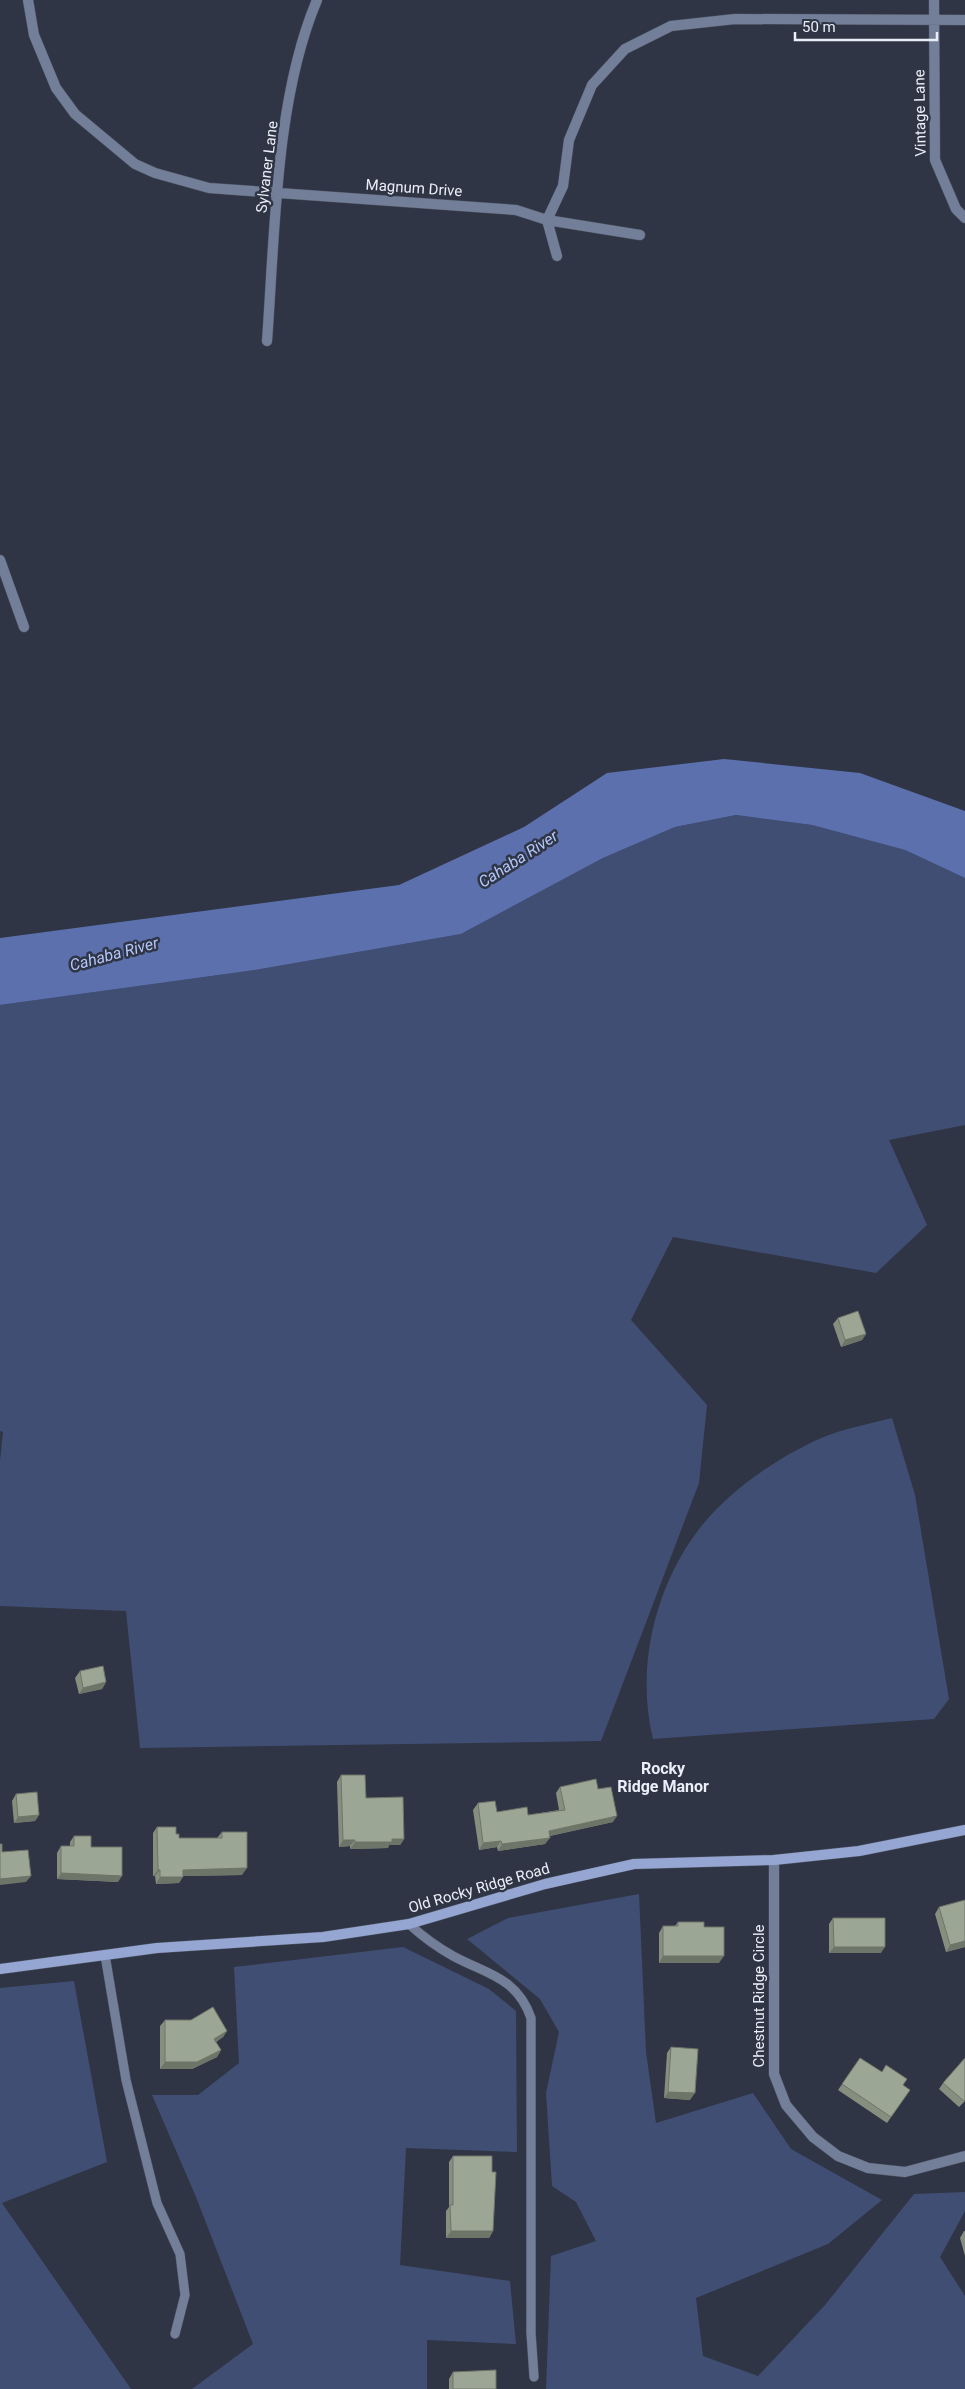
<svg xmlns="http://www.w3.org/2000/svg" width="965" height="2389" viewBox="0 0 965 2389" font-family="Roboto,sans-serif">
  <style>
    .green { fill: #414e74 }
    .water { fill: #5b70ad }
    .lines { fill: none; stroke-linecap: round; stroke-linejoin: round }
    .lane-casing { stroke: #4d5361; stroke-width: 10 }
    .street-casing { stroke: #4d5361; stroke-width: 11 }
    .secondary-casing { stroke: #4d5361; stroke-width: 11 }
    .lane { stroke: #737e99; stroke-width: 9 }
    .street { stroke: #737e99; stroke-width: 10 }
    .secondary { stroke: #95a6d2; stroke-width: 10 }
    .wall { fill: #868f7f }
    .shaded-wall { fill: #6d7468 }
    .building { fill: #9ca694; stroke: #6d7468 }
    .labels { text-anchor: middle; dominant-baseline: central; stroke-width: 5; stroke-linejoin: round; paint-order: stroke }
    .street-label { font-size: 15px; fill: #eaeef8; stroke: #2f3544 }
    .water-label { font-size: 16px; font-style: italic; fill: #b3c7fb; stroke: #2f3544 }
    .neighbourhood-label { font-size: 16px; font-weight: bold; fill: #eaeef8; stroke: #2f3544 }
  </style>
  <rect width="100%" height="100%" fill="#2f3544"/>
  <path class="green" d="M736,815L812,825L905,850L965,878V1125L889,1140L927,1225L876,1273L673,1237L631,1320L707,1405L699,1483L601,1741L140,1748L126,1611L0,1606V1461L3,1432L0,1431V1005L255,970L461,934L603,858L675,827Z
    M892,1418L915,1495L949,1699L934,1719L653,1739C635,1666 656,1582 703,1524C732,1489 777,1458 819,1439C842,1429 868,1424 892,1418Z
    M639,1894L646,2052L656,2123L753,2093L791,2149L882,2200L828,2244L696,2298L703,2356L758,2376L825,2305L914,2194L965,2192V2211L940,2257L965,2296V2389H546L551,2256L596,2241L576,2202L552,2186L546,2093L559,2032L540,1999L467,1939L508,1918Z
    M403,1947L489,1989L516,2011L517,2152L406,2148L400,2265L510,2281L516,2344L427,2340V2389H192L253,2344L196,2197L152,2095H198L239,2063L234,1967Z
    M74,1981L107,2162L2,2203L131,2389H0V1988Z"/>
  <path class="water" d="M724,759L860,773L965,811V878L905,850L812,825L736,815L675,827L603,858L461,934L255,970L0,1005V938L399,885L524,827L607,773Z"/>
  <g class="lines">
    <g class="lane-casing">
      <path id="lane" d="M409,1924C422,1936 437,1947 453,1956C486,1974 517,1977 531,2018V2333L534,2377
        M105,1955L126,2080L157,2203L180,2254L185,2295L175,2334"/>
    </g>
    <g class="street-casing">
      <path id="street" d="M28,0L34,35L56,88L75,114L135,164L155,173L209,188L516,210L547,220L640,235
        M934,0L935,160L956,209L965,218
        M557,256L547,220L563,186L569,140L592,85L625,49L671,26L735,19L965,20
        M267,341C275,234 275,99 317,0
        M0,560L24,627
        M774,1860V2074L786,2105L813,2137L838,2156L868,2168L905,2172L965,2156"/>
    </g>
    <g class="secondary-casing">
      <path id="secondary" d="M0,1969L157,1948L323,1937L409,1924L545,1884L634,1864L774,1860L859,1851L965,1830"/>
    </g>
    <use href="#lane" class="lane"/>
    <use href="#street" class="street"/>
    <use href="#secondary" class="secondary"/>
  </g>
  <path class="wall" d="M838,1318L866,1334L862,1340L841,1347L833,1324Z
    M80,1671L106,1682L102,1689L79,1694L75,1678Z
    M341,1775L366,1798L404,1839L400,1845H389L388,1848L350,1849V1846L339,1847L337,1782Z
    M560,1787L598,1789L613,1822L550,1836L545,1844L498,1851L497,1847L479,1850L473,1810L478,1803L497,1812L528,1815L559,1810L556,1793Z
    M16,1794L39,1815L35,1821L14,1823L12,1801Z
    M157,1827L176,1834L179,1838H217L222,1832L242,1875L183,1876L179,1883L156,1884L155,1876H153V1833Z
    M74,1836L91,1847L118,1882L57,1879V1853L61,1846H70V1842Z
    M939,1907L965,1947L946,1952L935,1914Z
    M833,1918L881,1953H829V1924Z
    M678,1922L704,1927L719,1963H659V1933L663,1926H675Z
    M165,2020L227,2031L223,2037L216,2042L221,2050L217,2057L192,2069H160V2026Z
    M671,2047L690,2100L664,2098L667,2053Z
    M860,2058L910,2090L887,2123L838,2090Z
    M965,2058V2101L959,2107L939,2089L943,2083Z
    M453,2156L493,2231L489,2238H446V2211L449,2207V2162Z
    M964,2231H965V2256L960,2238Z
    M453,2372L496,2389H449V2379Z"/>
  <path class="shaded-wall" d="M866,1334L862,1340L841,1347L845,1340Z
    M106,1682L102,1689L79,1694L83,1688Z
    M39,1815L35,1821L14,1823L18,1817Z
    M617,1816L613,1822L544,1837L549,1831Z
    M550,1838L545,1844L498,1851L502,1844Z
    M392,1839H404L400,1845H389L388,1848L350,1849L355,1842Z
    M343,1840H355L350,1846L339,1847Z
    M501,1841L497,1847L479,1850L483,1843Z
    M247,1868L242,1875L179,1876L183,1870Z
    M158,1870H160L155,1876H153Z
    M61,1873L122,1876L118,1882L57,1879Z
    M31,1876L26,1882L0,1885V1879Z
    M160,1877H183L179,1883L156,1884Z
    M965,1941V1947L946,1952L950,1945Z
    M834,1947H885L881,1953H829Z
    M663,1956H724L719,1963H659Z
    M227,2031L223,2037L209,2045L214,2039Z
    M221,2050L217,2057L192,2069H160L165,2062Z
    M668,2092L695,2093L690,2100L664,2098Z
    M451,2231H493L489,2238H446Z"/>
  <path class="building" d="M858,1311L866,1334L845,1340L838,1318Z
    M103,1666L106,1682L83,1688L80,1671Z
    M341,1775H365L366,1798L403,1797L404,1839H392V1842H355V1840H343Z
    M596,1779L598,1789L611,1787L617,1816L549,1831L550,1838L502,1844L501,1841L483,1843L478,1803L495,1801L497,1812L527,1807L528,1815L565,1810L560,1787Z
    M37,1792L39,1815L18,1817L16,1794Z
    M157,1827H176V1834H179V1838H222V1832H247V1868L183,1870V1877H160V1870H158Z
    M74,1836H91V1847H122V1876L61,1873V1846H74Z
    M0,1844H2V1852L28,1850L31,1876L0,1879Z
    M965,1900V1941L950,1945L939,1907Z
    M833,1918H885V1947H834Z
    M678,1922H704V1927H724V1956H663V1926H678Z
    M213,2007L227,2031L214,2039L221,2050L197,2062H165V2020H191Z
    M671,2047L698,2049L695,2093L668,2092Z
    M860,2058L882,2072L886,2065L907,2079L903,2085L910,2090L891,2117L842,2084Z
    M965,2058V2100L964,2101L943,2083Z
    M453,2156H492V2172H496L493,2231H451L450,2205H453Z
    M496,2370V2389H453V2372Z"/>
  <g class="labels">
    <g class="street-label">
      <text transform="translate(920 113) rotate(-91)">Vintage Lane</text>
      <text transform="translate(267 167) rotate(-83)">Sylvaner Lane</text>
      <text transform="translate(414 188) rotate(4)">Magnum Drive</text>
      <text transform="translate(479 1888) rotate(-16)">Old Rocky Ridge Road</text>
      <text transform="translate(759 1996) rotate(-90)">Chestnut Ridge Circle</text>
    </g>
    <g class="water-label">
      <text transform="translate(518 859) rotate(-33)">Cahaba River</text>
      <text transform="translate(114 954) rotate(-15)">Cahaba River</text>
    </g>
    <g class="neighbourhood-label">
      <text x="663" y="1768">Rocky<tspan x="663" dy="18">Ridge Manor</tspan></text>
    </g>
  </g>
  <path d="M795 32v8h142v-8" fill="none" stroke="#eaeef8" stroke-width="2.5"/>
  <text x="802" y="32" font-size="15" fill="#eaeef8" stroke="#2f3544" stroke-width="4" paint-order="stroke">50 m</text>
</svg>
